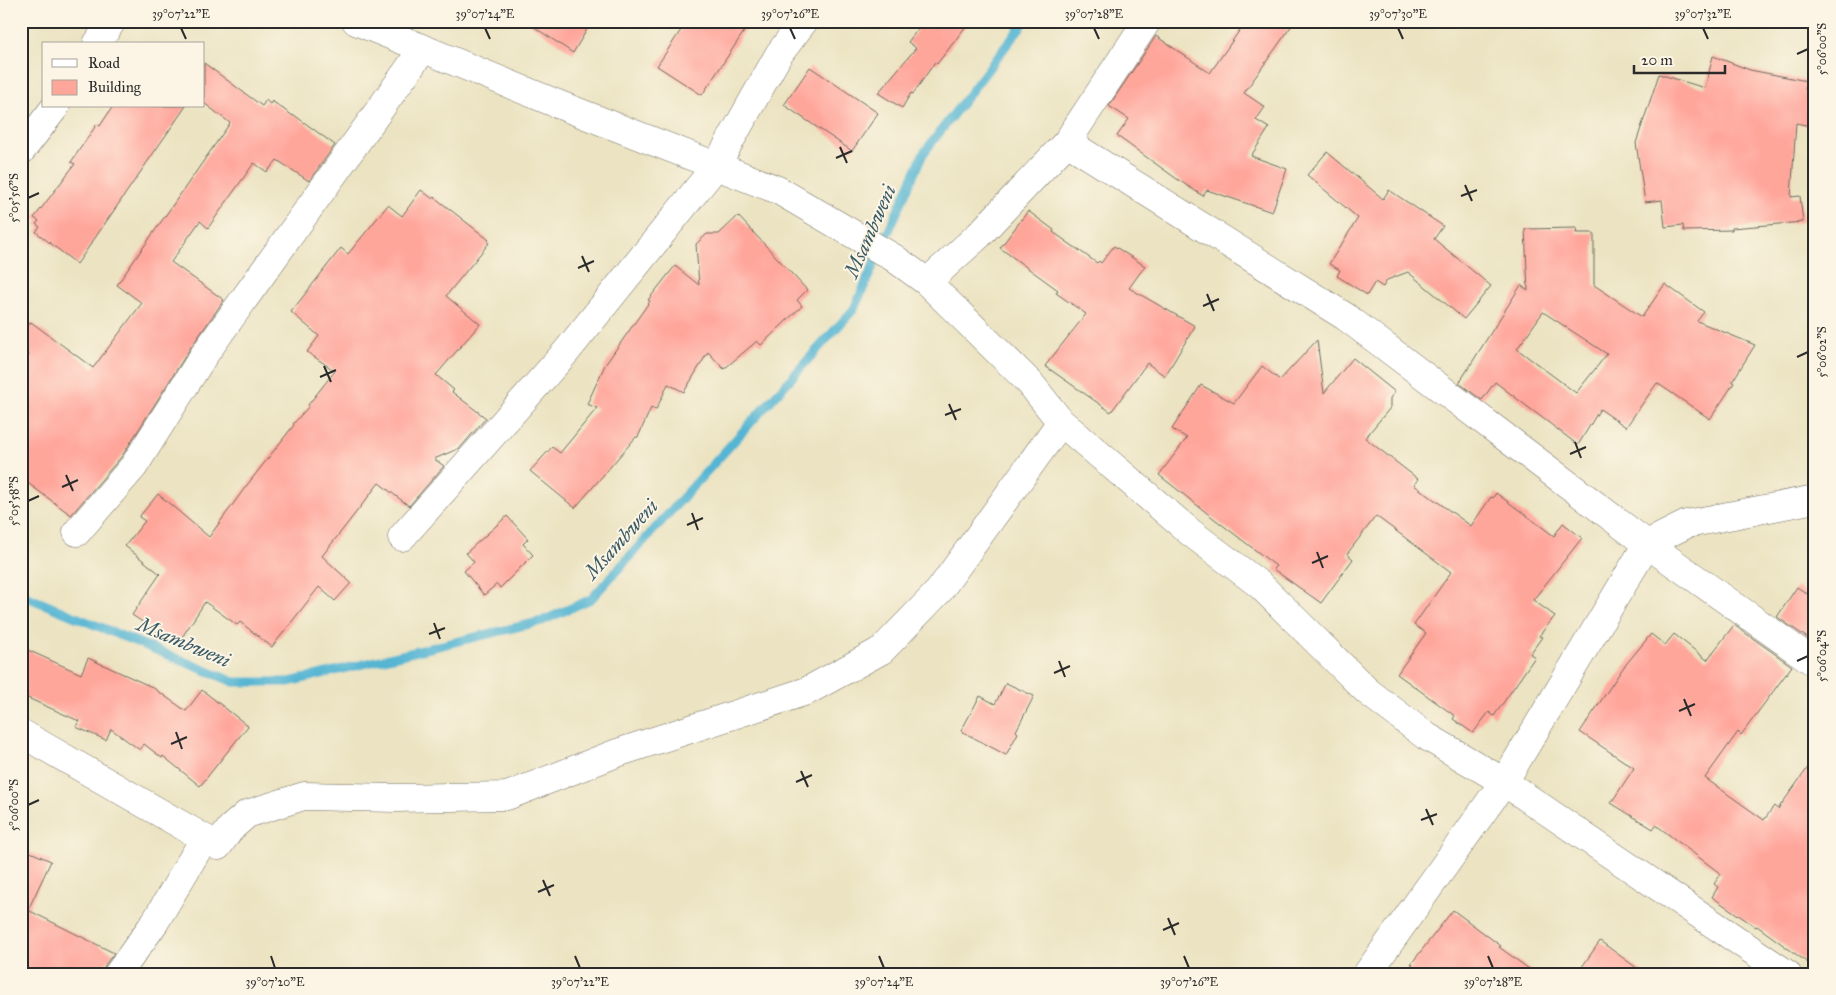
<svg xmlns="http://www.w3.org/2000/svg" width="1836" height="995" viewBox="0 0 1836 995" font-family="'IM FELL Great Primer',serif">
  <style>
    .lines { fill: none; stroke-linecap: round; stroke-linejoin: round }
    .stream { stroke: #54b5d3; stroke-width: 9 }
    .building { fill: #ffa69b; fill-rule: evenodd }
    .minor-casing { stroke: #6e6b60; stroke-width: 29 }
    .minor { stroke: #fff; stroke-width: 28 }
    .ticks { fill: none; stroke: #2b2b2b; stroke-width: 2 }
    .labels { text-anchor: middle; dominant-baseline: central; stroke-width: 4; stroke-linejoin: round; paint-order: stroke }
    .water-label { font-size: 20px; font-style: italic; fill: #395b66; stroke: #fcf5e5 }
    .neatline { fill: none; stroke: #2b2b2b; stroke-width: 2 }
    .ticks-label { font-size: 12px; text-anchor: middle; fill: #2b2b2b }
  </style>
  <rect width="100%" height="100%" fill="#fcf5e5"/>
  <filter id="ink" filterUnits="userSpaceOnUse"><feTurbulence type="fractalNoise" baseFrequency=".02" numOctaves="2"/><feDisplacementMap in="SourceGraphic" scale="10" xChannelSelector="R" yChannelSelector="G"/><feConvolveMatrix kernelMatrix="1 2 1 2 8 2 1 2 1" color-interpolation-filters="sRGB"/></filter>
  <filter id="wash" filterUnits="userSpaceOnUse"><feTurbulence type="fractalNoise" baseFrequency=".0096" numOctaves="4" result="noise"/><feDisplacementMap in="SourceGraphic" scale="20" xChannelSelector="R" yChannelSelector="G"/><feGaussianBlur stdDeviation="1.12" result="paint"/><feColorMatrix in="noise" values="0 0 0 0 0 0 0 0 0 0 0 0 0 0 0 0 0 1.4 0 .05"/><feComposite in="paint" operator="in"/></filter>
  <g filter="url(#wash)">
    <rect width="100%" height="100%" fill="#ebe3c1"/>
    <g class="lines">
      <path class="stream" d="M21,592L27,597L234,682H289L542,621L591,599L854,309L923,154L1025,21"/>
    </g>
    <g id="blocks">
      <path class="building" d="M525,21H592L573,53Z
        M687,21H751L702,95L657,66Z
        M924,21H970L937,64L935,62L913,94L911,93L902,108L878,93L916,48L908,42Z
        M1246,21H1295L1244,93L1265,107L1256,120L1269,128L1251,156L1287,169L1272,212L1207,190L1203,196L1177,179L1117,136L1129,119L1109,106L1156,36L1210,73Z
        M1713,56L1750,70L1807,81L1805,89L1815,90V127L1796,123L1791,197L1800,196L1803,222L1732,228V230L1684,231L1683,225L1665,227L1662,200L1645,202L1636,143L1659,74L1705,88Z
        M204,63L262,106L266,100L270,104L272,101L293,116L294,115L335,145L309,181L277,160L267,172L254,163L208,228L200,221L171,262L224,300L191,347L122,456L71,515L21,478V366L29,355L21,349V334L31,322L93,368L142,303L117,285L230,123L204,103Z
        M810,67L878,113L852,151L784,105Z
        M113,106H186L77,264L36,232L40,227L36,224L39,221L34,218L75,164L71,162L97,124L100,126Z
        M1327,152L1383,199L1389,190L1443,226L1434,239L1491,286L1464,319L1408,272L1387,280L1383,287L1375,282L1367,295L1337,276L1340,270L1329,264L1358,218L1307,175Z
        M421,190L433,199L434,197L489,240L487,242L489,243L446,296L480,324L436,375L454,390L452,392L486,418L460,448L434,459L444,466L409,506L379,483L322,556L351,583L335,601L319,587L272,647L240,622L237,625L205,602L177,645L132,615L160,574L125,546L145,521L139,517L158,494L209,537L247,485L294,425L293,424L309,406L308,405L335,371L307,352L319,336L291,312L341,248L348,254L388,205L402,216Z
        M1028,211L1054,230L1053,232L1097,263L1099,261L1101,263L1114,246L1145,266L1129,288L1195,326L1165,376L1147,363L1111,412L1045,366L1086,314L1056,293L1058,290L1000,248Z
        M738,216L807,290L797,300L802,306L761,345L757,341L724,369L708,352L684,392L668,384L656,410L651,408L638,437H636L575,508L530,471L552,447L560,453L597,408L587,404L605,365L650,301L648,300L675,266L699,285L696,244L707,234H719Z
        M1577,228L1576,233H1594V285L1642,317L1665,284L1704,312L1697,321L1755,345L1732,382L1734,383L1710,419L1657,383L1626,427L1600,409L1578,445L1495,382L1482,400L1459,383L1521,285L1528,291L1525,229ZM1543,312L1607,354L1576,393L1517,349Z
        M1317,340L1324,393L1353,358L1395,392L1390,398V408L1365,438L1418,479L1414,485L1471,526L1491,497L1493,498L1496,493L1554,536L1563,523L1582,538L1533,600L1555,616L1539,636L1542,637L1530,654L1535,657L1494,716L1489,712L1473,733L1453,719L1455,716L1397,674L1426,633L1414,625L1451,572L1376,516L1347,554L1353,559L1321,603L1273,569L1276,566L1212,517L1159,475L1187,438L1172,429L1201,385L1234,403L1262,366L1280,380Z
        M507,516L528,539L523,544L533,555L500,588L497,584L484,595L464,571L474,562L466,553Z
        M1797,587L1815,599V637L1812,641L1777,617Z
        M1734,625L1792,666L1741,735L1738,732L1705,778L1764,820L1774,806L1778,809L1815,758V968L1757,926L1756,927L1712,897L1718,887L1714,884L1721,874L1656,825L1653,829L1611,803L1634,768L1580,732L1623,668L1651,634L1665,645L1674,634L1707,660Z
        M21,647L81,674L88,658L152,687L186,711L202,690L248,726L200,786L163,756L162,758L144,744L140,750L111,729L106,740L76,727L79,721L21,695Z
        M1006,683L1034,696L1016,731L1018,733L1006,755L961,731L980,696L995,704Z
        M21,848L51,861L28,910L114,953L105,965L103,974H21Z
        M1453,910L1501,946L1499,947L1536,974H1406L1413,964H1411Z
        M1600,941L1645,974H1577Z"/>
    </g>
  </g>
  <g filter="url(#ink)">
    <use href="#blocks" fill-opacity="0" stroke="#6e6b60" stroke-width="1"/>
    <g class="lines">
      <g class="minor-casing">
        <path id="minor" d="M356,21L560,105L778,190L894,258L927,282L1030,383L1061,422L1190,532L1260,585L1367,691L1426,736L1504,782L1787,974
          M97,44L112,21
          M1067,142L1147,21
          M21,151L56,106
          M927,282L979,235L1067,142L1346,317L1647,544L1815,663
          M77,532L134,466L204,355L423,49
          M402,537L566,352L716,166L779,54L804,21
          M21,733L218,846L231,828L247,814L304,796L395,798L507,796L617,753L807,691L882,650L939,591L1061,422
          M118,974L155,922L204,839
          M1367,974L1504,782L1647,544L1687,524L1815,499"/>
      </g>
      <use href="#minor" class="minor"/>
    </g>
  </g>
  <path class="ticks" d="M181,28L186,39M485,28L490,39M790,28L795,39M1094,28L1099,39M1398,28L1403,39M1703,28L1708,39M1797,54L1808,49M840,147L847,163M836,158L852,151M1465,185L1472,201M1461,196L1477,190M28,198L39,193M582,256L589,272M578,268L594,261M1207,294L1214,311M1203,306L1219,299M1797,357L1808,352M324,366L331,382M320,377L336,370M949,404L956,420M945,415L961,409M1575,442L1581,458M1570,454L1586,447M66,475L73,491M62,487L78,480M28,501L39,496M692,513L698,530M687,525L703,518M1317,552L1323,568M1312,563L1328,556M434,623L440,639M429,634L445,628M1059,661L1065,677M1797,661L1808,656M1054,673L1070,666M1684,699L1691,716M1679,711L1695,704M176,732L182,749M171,744L187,737M801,771L808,787M796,782L812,775M28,805L39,800M1426,809L1433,825M1421,820L1437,814M543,880L550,896M538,892L554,885M1168,918L1175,935M1163,930L1179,923M271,956L275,968M575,956L580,968M879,956L884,968M1184,956L1189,968M1488,956L1493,968"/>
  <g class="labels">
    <g class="water-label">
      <text transform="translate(870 231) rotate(-66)">Msambweni</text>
      <text transform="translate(621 539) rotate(-48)">Msambweni</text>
      <text transform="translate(184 642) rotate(23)">Msambweni</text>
    </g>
  </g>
  <rect width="1836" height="995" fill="none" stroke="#fcf5e5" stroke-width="55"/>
  <rect x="42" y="42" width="162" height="65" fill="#fcf5e5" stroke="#a8a49b"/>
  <rect x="52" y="59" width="25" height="8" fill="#ffffff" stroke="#a8a49b"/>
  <text x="88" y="68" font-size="15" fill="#2b2b2b">Road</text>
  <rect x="52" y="80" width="25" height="15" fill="#ffa69b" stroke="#a8a49b"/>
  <text x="88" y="92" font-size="15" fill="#2b2b2b">Building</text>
  <path d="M1634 65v8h91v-8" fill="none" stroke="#2b2b2b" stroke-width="2.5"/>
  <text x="1641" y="65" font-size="15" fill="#2b2b2b" stroke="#fcf5e5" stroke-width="4" paint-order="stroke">20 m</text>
  <rect x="28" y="28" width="1780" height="940" class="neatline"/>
  <g class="ticks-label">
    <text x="181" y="18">39°07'22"E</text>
    <text x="485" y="18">39°07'24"E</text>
    <text x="790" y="18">39°07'26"E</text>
    <text x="1094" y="18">39°07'28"E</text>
    <text x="1398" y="18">39°07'30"E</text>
    <text x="1703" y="18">39°07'32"E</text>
    <text transform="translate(1822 49) rotate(-90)" y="4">5°06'00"S</text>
    <text transform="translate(14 198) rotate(-90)" y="4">5°05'56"S</text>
    <text transform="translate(1822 352) rotate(-90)" y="4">5°06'02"S</text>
    <text transform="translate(14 501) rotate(-90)" y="4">5°05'58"S</text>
    <text transform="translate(1822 656) rotate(-90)" y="4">5°06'04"S</text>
    <text transform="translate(14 805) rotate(-90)" y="4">5°06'00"S</text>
    <text x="275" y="986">39°07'20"E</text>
    <text x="580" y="986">39°07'22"E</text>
    <text x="884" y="986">39°07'24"E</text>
    <text x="1189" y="986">39°07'26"E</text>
    <text x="1493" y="986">39°07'28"E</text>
  </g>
</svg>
